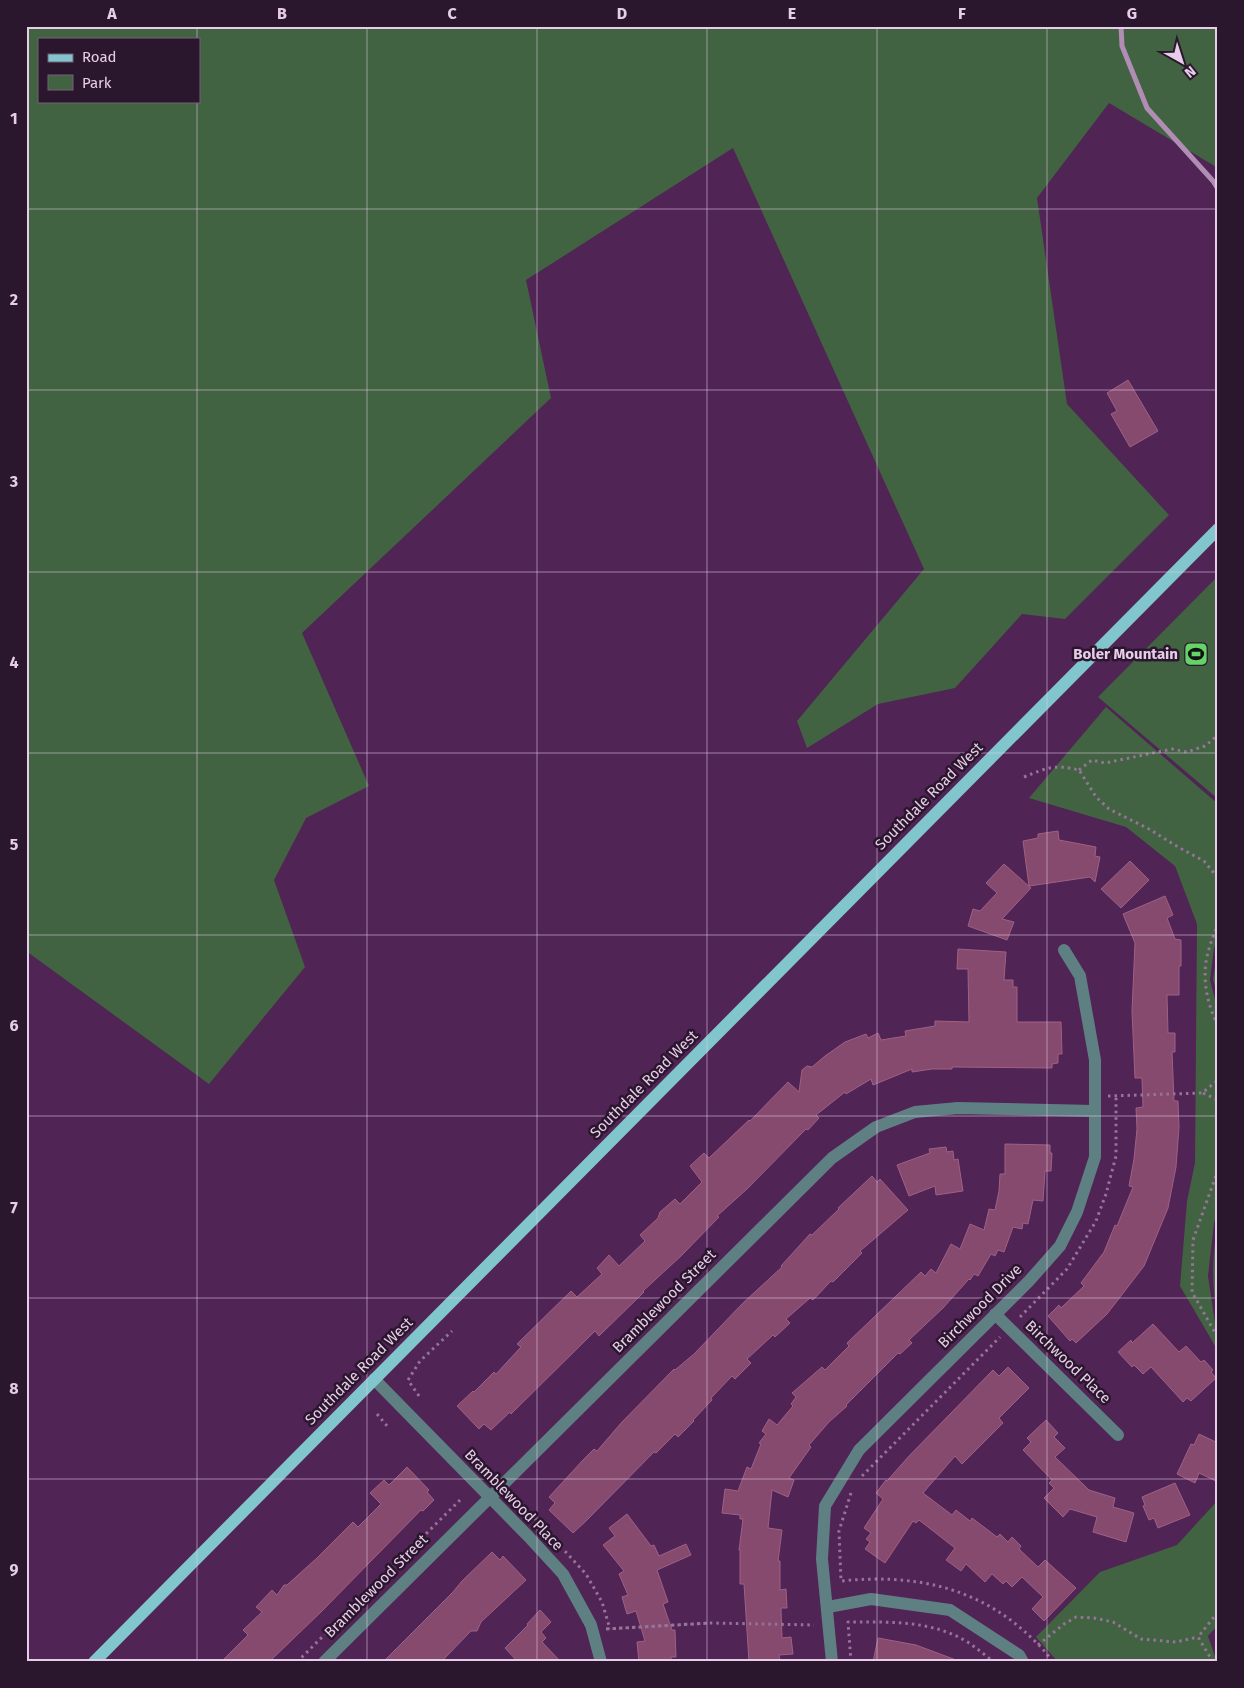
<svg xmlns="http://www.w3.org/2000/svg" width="1244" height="1688" viewBox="0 0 1244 1688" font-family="'Fira Sans',sans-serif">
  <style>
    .green { fill: #416341; fill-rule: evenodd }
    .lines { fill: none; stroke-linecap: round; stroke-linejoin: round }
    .stream { stroke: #b18db5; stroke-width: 5 }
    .building { fill: #874a6f; stroke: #9f6086 }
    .path { stroke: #97739a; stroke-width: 3; stroke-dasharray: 2.5 4; stroke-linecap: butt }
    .minor { stroke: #5f8083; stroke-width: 12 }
    .major { stroke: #81c6cd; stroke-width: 12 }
    .grid { fill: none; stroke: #e8cdea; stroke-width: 1; stroke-opacity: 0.55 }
    .labels { text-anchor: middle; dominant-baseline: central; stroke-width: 5; stroke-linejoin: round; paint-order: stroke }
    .poi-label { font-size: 15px; font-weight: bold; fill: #e8cdea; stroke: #2b172d; text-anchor: end }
    .street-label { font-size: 15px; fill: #e8cdea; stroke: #2b172d }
    .neatline { fill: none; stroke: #e8cdea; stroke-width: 2 }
    .grid-label { font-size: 16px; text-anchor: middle; font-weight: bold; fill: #e8cdea }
  </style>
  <rect width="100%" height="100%" fill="#502454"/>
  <path class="green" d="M26,26H1218V168L1109,103L1037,198L1067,404L1169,515L1065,619L1022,614L955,688L878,704L807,748L797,721L924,569L733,148L526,280L551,398L302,633L369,786L306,818L274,880L305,967L209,1084L26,951ZM39,39H199V101H39Z
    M1218,576V799L1098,697Z
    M1106,707L1218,804V939L1214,948L1210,980L1218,1011V1206L1214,1223L1208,1276L1215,1323L1218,1327V1351L1180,1286L1187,1201L1195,1163L1197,924L1175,866L1126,827L1029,798Z
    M1218,949V998L1213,979Z
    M1218,1222V1319C1211,1286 1212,1255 1218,1222Z
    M1218,1500V1625L1208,1636L1217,1662H1058L1036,1637L1100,1572L1177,1545Z"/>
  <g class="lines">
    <path class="stream" d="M1121,26L1122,46L1147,108L1213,181L1218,189"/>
  </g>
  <path class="building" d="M1128,380L1158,431L1130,447L1111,414L1117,411L1107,393Z
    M1058,831L1059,840L1096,847L1095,856L1100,857L1095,882L1090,877L1029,886L1023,841L1038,838V834Z
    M1130,861L1149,880L1121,908L1101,889Z
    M1004,864L1031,888L1002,919L1014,922L1007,940L968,926L973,909L980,911L997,893L986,883Z
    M1165,896L1173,915L1167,918L1175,939L1181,940V966H1179V995H1167L1168,1033H1175V1052H1172L1174,1101H1178L1179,1127L1176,1167L1168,1208L1144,1266L1107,1314L1076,1343L1072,1339L1070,1341L1048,1316L1059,1305L1061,1308L1084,1286L1081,1283L1104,1252L1115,1225L1117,1226L1133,1187L1129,1186L1134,1159L1137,1129L1136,1108L1143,1107L1142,1078H1135L1132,1011L1135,943L1123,914Z
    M958,949L1006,952L1004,980H1013V987H1017V1022H1061L1062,1054H1058V1063L1052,1064V1068L952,1067V1069H932L912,1072V1069L873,1085L871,1079L846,1094L845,1092L816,1115L819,1118L808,1130L806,1129L747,1189L717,1216L719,1217L681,1256L643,1291L644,1292L599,1336L595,1331L511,1414L510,1412L491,1430L484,1424L479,1429L457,1406L473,1391L474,1392L494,1372L496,1374L521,1347L517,1344L571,1291L577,1297L602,1274L597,1268L609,1255L619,1266L645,1241L640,1235L658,1218L660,1212L675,1199L680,1204L702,1182L690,1166L704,1153L709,1158L749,1120L750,1121L788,1082L799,1092L802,1070L807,1066L812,1067L825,1056L845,1042L866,1034L868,1038L878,1033L881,1040L906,1036L905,1031L935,1026V1021L969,1022L968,969H957Z
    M1005,1144L1050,1145V1153H1052L1051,1171H1045L1043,1201L1033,1200L1028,1224L1023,1223L1022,1229L1013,1227L1004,1252L998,1250L995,1256L991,1254L978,1276L974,1274L970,1280L969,1279L943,1308L909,1340L912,1343L900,1354L898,1353L846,1405L847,1406L829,1422L809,1445L811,1447L789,1478L794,1480L788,1497L772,1490L768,1528L782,1530L778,1561H780V1590L786,1589L787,1608H781L782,1638L791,1637L793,1654L779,1655L780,1662H749L744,1584H740V1550H739L743,1519H740V1515L722,1513L725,1489L738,1491L747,1467L751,1469L761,1444L759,1443L766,1434L762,1431L769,1419L777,1425L793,1406L791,1404L796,1397L792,1393L822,1367L825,1370L849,1346L847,1343L921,1272L925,1276L931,1269L936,1273L951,1244L960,1249L970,1224L984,1230L989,1209L995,1210L999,1191L1000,1174H1005Z
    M946,1147L947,1152L953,1151L954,1160L958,1159L963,1191L936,1195L935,1186L909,1196L897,1165L930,1153L929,1149Z
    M872,1176L877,1182L880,1179L908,1210L860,1251L862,1253L833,1282L831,1281L813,1300L810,1298L786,1319L790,1323L775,1337L773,1335L747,1359L751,1363L735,1379L732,1376L711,1398L712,1400L693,1420L694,1421L678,1437L675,1434L656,1453L654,1452L586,1521L573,1533L549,1510L555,1503L549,1497L583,1460L594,1449L597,1451L622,1422L674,1369L675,1370L694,1354L743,1303L782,1267L781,1266L810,1234L812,1235L839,1209L838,1208Z
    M1153,1324L1179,1352L1186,1346L1201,1362L1204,1360L1213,1370L1211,1372L1216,1378L1191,1401L1187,1398L1183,1402L1151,1367L1143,1374L1134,1365L1132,1367L1118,1352L1131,1340L1132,1343Z
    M1008,1367L1029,1388L999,1418L1003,1423L962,1464L955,1456L923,1493L952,1515L956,1510L970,1521L972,1518L997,1537L1000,1534L1008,1542L1012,1537L1021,1546L1019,1549L1038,1567L1045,1560L1076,1588L1044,1621L1032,1609L1043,1597L1022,1577L1012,1587L1006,1581L1003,1584L992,1574L985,1582L966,1564L961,1571L946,1560L955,1548L919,1520L916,1523L913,1521L885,1563L865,1549L870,1542L866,1539L871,1533L864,1528L883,1499L876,1493L886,1480L887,1481L909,1456L993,1370L999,1376Z
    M1046,1420L1058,1433L1054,1437L1065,1448L1055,1457L1089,1490L1115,1498L1113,1507L1134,1513L1126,1542L1093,1532L1097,1517L1070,1509L1063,1517L1044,1498L1054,1488L1049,1483L1052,1480L1023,1450L1031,1442L1027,1438Z
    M1199,1434L1218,1443V1482L1199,1473L1195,1483L1177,1474L1191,1444L1194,1445Z
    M407,1467L429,1490L427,1492L434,1500L423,1511L421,1510L322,1611L269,1662H221L248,1635L243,1630L262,1612L256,1607L272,1590L277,1595L284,1585H287L317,1558L353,1522L358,1527L381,1504L370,1493L384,1480L389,1485Z
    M1175,1483L1190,1515L1158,1528L1154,1518L1149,1520L1143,1506L1145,1505L1142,1497Z
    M627,1514L651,1546L654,1545L659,1556L686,1544L691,1555L657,1570L668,1602L663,1604L672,1630H675L676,1657H671V1662H639L637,1642L645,1641L636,1611L627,1614L622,1597L628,1595L619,1574L624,1571L603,1545L615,1536L609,1528Z
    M492,1552L500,1560L503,1556L526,1580L481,1622L477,1631H471L441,1662H383L453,1592L462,1581Z
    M540,1610L551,1622L541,1632L546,1638L542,1642L561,1662H518L505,1648L528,1625L527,1624Z
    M878,1638L916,1645L956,1660V1662H873Z"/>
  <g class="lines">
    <path class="path" d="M1079,770L1092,760L1105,763L1172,749L1187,752L1205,746L1218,735
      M1024,777C1046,768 1055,764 1079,770L1096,797L1109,809L1149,829L1178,847L1204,861L1218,878
      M1218,923C1216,932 1211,940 1209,949C1201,973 1206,1003 1218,1025
      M1203,1093L1218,1100
      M1108,1096L1202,1093L1218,1080
      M1218,1170L1193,1240L1192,1292L1218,1338
      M1020,1317L1067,1269L1096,1221L1106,1194L1116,1156V1096
      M419,1396L408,1380L420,1361L452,1331
      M377,1414L388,1427
      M862,1476L1000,1337
      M851,1493L839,1531L841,1581C909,1574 972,1585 1024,1631C1034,1640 1045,1650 1053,1662
      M514,1494L513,1495L586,1574L602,1602L610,1629
      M606,1629L710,1623L814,1625
      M607,1629L710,1623
      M1038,1645L1064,1624L1076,1617L1094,1618L1113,1622L1141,1639L1176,1642L1198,1637
      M297,1662L460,1500
      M851,1662L848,1622C890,1622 933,1620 969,1643C978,1649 986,1656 994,1662
      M1213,1662L1198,1637L1218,1612"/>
    <path class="minor" d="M995,1314L1118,1435
      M374,1379L528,1536L563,1574L591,1625L601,1662
      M828,1607L871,1599L950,1610L1019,1655L1023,1662
      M324,1662L832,1158L876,1127L915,1112L958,1108L1094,1111
      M832,1662L822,1559L825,1506L859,1450L1029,1281L1060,1246L1077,1212L1095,1157V1060L1080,976L1064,950"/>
    <path class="major" d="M94,1662L1218,529"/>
  </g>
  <path class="grid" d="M197,26V39M367,26V1662M537,26V1662M707,26V1662M877,26V1662M1047,26V1662M197,101V1662M26,209H1218M26,390H1218M26,572H1218M26,753H1218M26,935H1218M26,1116H1218M26,1298H1218M26,1479H1218"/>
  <defs>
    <g id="stadium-square" transform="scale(1.25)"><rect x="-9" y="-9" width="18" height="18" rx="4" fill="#64d468" stroke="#2b172d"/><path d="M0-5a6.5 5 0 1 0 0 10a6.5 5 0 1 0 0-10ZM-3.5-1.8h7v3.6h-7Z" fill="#111"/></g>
  </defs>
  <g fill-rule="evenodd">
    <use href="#stadium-square" x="1196" y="654"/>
  </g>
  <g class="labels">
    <g class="poi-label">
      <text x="1178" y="654">Boler Mountain</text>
    </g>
    <g class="street-label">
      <text transform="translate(929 796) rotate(-45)">Southdale Road West</text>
      <text transform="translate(644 1084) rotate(-45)">Southdale Road West</text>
      <text transform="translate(664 1301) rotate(-45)">Bramblewood Street</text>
      <text transform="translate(980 1306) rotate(-45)">Birchwood Drive</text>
      <text transform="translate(1068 1362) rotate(44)">Birchwood Place</text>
      <text transform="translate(359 1371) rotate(-45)">Southdale Road West</text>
      <text transform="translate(514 1500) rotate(46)">Bramblewood Place</text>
      <text transform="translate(376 1586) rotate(-45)">Bramblewood Street</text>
    </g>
  </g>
  <rect width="1244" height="1688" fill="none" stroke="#2b172d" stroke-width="55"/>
  <rect x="38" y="38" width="162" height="65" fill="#2b172d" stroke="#776079"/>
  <rect x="48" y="54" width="25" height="8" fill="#81c6cd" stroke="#776079"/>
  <text x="82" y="62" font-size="15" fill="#e8cdea">Road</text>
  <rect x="48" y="75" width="25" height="15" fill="#416341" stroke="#776079"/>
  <text x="82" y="88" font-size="15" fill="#e8cdea">Park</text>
  <g transform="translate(1182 62) rotate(141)" stroke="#2b172d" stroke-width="4" paint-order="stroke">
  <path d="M0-4L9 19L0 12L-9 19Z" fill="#e8cdea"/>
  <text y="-8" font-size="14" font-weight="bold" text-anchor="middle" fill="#e8cdea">N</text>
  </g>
  <rect x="28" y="28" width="1188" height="1632" class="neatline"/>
  <g class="grid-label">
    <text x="112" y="19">A</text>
    <text x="282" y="19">B</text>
    <text x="452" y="19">C</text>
    <text x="622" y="19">D</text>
    <text x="792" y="19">E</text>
    <text x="962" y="19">F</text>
    <text x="1132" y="19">G</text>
    <text x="14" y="124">1</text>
    <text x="14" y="305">2</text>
    <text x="14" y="487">3</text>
    <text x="14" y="668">4</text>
    <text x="14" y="850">5</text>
    <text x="14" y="1031">6</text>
    <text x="14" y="1213">7</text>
    <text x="14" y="1394">8</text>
    <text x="14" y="1575">9</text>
  </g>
</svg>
